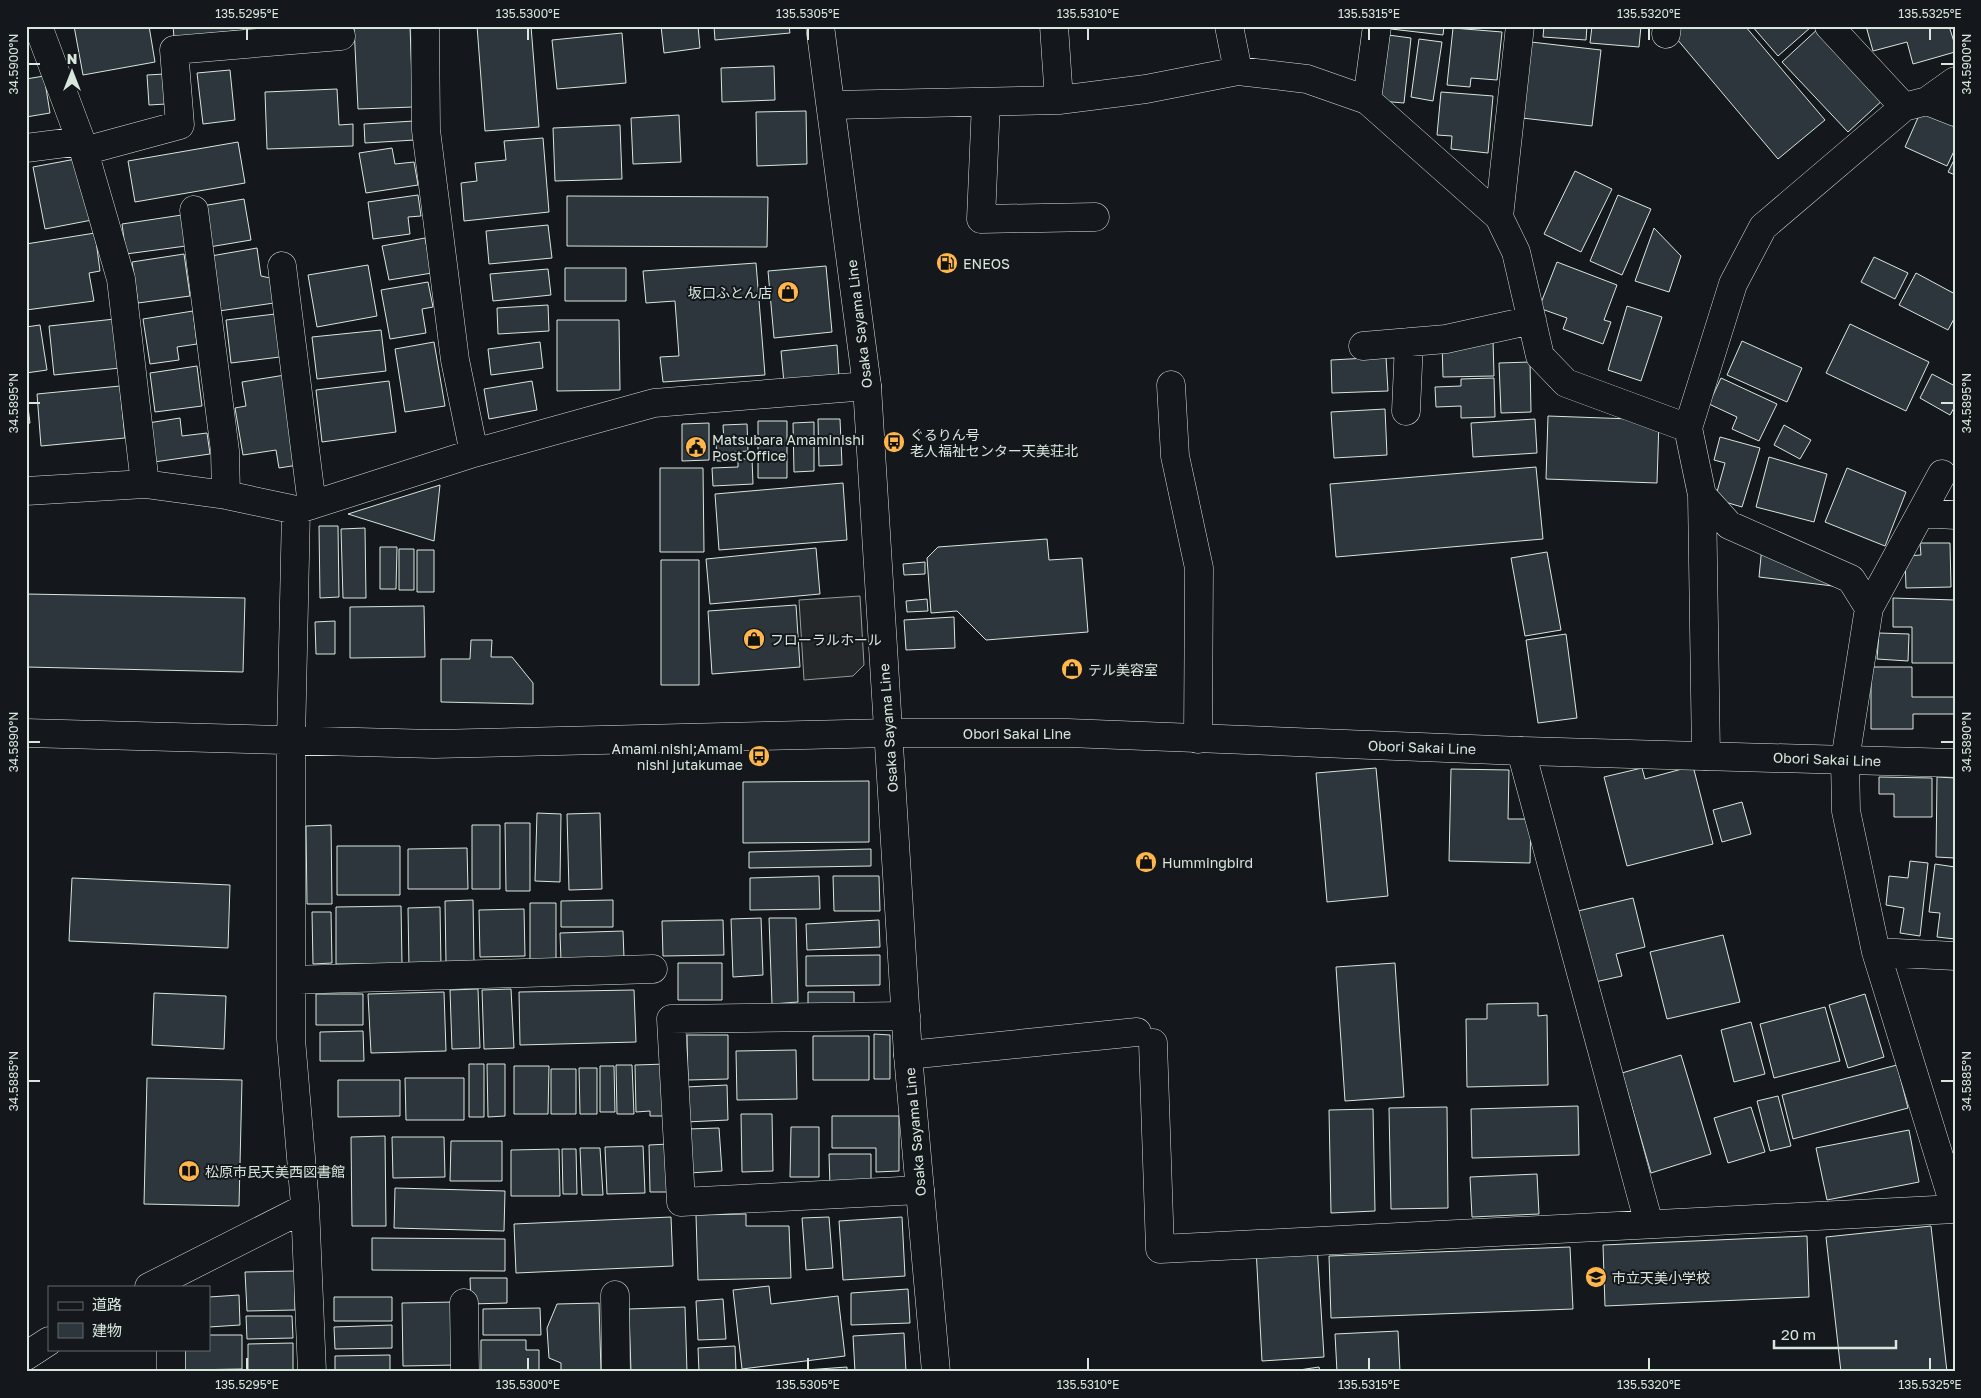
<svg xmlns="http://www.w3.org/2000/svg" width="1981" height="1398" viewBox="0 0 1981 1398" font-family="'Golos Text','Noto Sans JP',sans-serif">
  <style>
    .parking { fill: #24282b; stroke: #939e99 }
    .building { fill: #2c363c; stroke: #d8e6dc }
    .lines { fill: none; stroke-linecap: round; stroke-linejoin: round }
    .minor-casing { stroke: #d8e6dc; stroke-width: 29 }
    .major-casing { stroke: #d8e6dc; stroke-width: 29 }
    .minor { stroke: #14181c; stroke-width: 28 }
    .major { stroke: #14181c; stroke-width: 28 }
    .ticks { fill: none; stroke: #d8e6dc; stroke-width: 2 }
    .labels { text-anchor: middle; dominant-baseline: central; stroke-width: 4; stroke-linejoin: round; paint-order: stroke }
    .poi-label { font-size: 14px; fill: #d8e6dc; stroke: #14181c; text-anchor: start }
    .street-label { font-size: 14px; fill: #d8e6dc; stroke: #14181c }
    .neatline { fill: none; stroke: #d8e6dc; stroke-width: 2 }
    .ticks-label { font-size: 12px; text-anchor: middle; fill: #d8e6dc }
  </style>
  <rect width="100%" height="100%" fill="#14181c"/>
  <path class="parking" d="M860,596L864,665L853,676L804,680L799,600Z"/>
  <path class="building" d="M74,26H149L155,62L83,75Z
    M173,26H243L244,30L174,37Z
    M354,26H410L413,107L358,109Z
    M477,26H531L539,127L485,131Z
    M661,26H698L700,48L664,53Z
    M714,26H789L790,33L715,40Z
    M1392,26H1444L1443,35L1391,29Z
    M1544,26H1587L1586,40L1543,37Z
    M1592,26H1641L1639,47L1590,43Z
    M1678,26H1745L1825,120L1778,159L1671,32Z
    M1752,26H1810L1811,27L1778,56Z
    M1866,26H1949L1955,45V52L1913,64L1907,42L1873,51Z
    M1820,27L1885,98L1848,132L1782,62Z
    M1453,28L1502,32L1497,80L1471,78L1470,87L1447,85Z
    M622,33L626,83L557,89L552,40Z
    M1388,35L1411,38L1404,103L1380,101Z
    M1419,39L1442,42L1433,101L1411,97Z
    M1531,42L1601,50L1592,126L1522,118Z
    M774,66L775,100L722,102L721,68Z
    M230,70L235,120L203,124L197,73Z
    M164,74L166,104L149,105L147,75Z
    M44,76L50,113L26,117V79Z
    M337,89L339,125L353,124V146L267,149L265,92Z
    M1441,92L1493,96L1488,153L1451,149L1452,136L1437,135Z
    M806,111L807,164L757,166L756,112Z
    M1921,111L1955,127V149L1947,166L1905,147Z
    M679,115L681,162L633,164L631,118Z
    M414,121L415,140L365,143L364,124Z
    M620,125L622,179L555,181L553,128Z
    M543,138L549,212L464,221L461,183L477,181L475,163L506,160L504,141Z
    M238,142L245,183L135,202L128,161Z
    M392,148L395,164L414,162L418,185L366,193L359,153Z
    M81,158L92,220L45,229L33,167Z
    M1955,158V175L1948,172Z
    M1575,171L1612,189L1581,252L1544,234Z
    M418,195L421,216L408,217L410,234L373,239L368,202Z
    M1618,195L1651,209L1622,275L1590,261Z
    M567,196L768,197L767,247L567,246Z
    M244,199L251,240L209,247L202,206Z
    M182,215L186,246L126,254L122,224Z
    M548,225L552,258L489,264L486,231Z
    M1654,228L1681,256L1669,292L1635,281Z
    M95,233L100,271L89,273L94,301L26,310V244Z
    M425,238L432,273L389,280L382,246Z
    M257,248L261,276L270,278L274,303L219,311L211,256Z
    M184,254L190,296L138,303L132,262Z
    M1874,257L1908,273L1895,299L1861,282Z
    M1557,262L1617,285L1604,320L1611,322L1603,344L1563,329L1567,318L1539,308Z
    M756,263L765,375L663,382L660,357L679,356L675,301L646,303L643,271Z
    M368,265L377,316L317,327L308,275Z
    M826,266L832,332L774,338L768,271Z
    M565,268H626V301H565Z
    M548,269L551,295L493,301L490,274Z
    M1916,273L1955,294V317L1948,330L1899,305Z
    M428,282L433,307L422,309L426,333L390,339L381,290Z
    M548,305L549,331L498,334L497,308Z
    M1627,306L1662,317L1641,381L1608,370Z
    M193,311L197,344L177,347L179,360L150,364L143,319Z
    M275,314L280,357L231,363L226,320Z
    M115,319L120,368L54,375L49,326Z
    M557,320H619L620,390L557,391Z
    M1850,324L1929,362L1906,411L1826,373Z
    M40,325L47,370L26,373V327Z
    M381,330L386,371L317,379L312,337Z
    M1493,340L1494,376L1443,377L1442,342Z
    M1742,341L1802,368L1787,402L1727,375Z
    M434,342L445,406L405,412L395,349Z
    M540,342L543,368L491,375L488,349Z
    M837,345L839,377L784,383L781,351Z
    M1386,357L1388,391L1332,393L1331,360Z
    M1530,362L1531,412L1501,413L1499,363Z
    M197,366L202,406L155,412L150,373Z
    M1932,374L1955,386V406L1950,415L1920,398Z
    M285,375L298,465L279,468L276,450L243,455L235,408L246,406L242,382Z
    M1494,378L1495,417L1461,418V406L1436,407L1435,387L1461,386V379Z
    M1721,378L1777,404L1759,441L1732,429L1737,417L1709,404Z
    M389,381L396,432L322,442L316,390Z
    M532,381L537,410L489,419L484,389Z
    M120,386L125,438L41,446L37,394Z
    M26,391L30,423L26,424Z
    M1385,409L1387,455L1334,458L1331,412Z
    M1548,416L1659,420L1657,483L1546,479Z
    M180,418L182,436L207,433L210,454L154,462L148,423Z
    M818,419H840L842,465L819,466Z
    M1535,419L1537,453L1473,457L1471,423Z
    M758,421H787V478H758Z
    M814,422V471L794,472L793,423Z
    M709,423V460L682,461V424Z
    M747,424L748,451L734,452V461H717L716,442H724L723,425Z
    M1784,425L1811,440L1800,459L1774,445Z
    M1720,437L1760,448L1742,507L1715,499L1725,463L1714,460Z
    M1769,457L1827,474L1814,522L1756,507Z
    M738,459H752L753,484L713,486L712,468L738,467Z
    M1536,467L1543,539L1336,557L1330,484Z
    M660,468H703L704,552H660Z
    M1847,468L1906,492L1885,546L1825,522Z
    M843,483L847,540L719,550L715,494Z
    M440,485L434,541L348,514Z
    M319,526H338L339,597L320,598Z
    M365,528L366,598H343L341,529Z
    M1047,539L1049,560L1082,558L1088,632L986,640L957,611L931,613L927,558L938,547Z
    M1920,543H1950L1951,587L1906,588L1905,556L1921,555Z
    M1762,546L1841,587L1759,577Z
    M380,547H397L396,589H380Z
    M816,548L820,594L710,604L706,559Z
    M399,549H414V590H399Z
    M417,550H434V592H417Z
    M1547,552L1561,630L1525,636L1511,558Z
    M661,560H699V685H661Z
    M925,562V574L904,575L903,564Z
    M26,594L245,598L243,672L26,667Z
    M1893,598L1955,600V663H1912V627H1893Z
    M927,599L928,611L907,612L906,601Z
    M796,605L800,667L712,674L708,611Z
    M424,606L425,657L350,658V607Z
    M954,617L955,648L906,650L904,620Z
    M335,621V654H316L315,622Z
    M1879,633L1909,634L1908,661L1877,659Z
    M1566,634L1577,718L1538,723L1526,640Z
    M471,640H492L491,657H512L533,683V704L441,702V659H470Z
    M1871,667H1912V697H1955V714H1913V729H1871Z
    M1693,766L1713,844L1627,866L1604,777L1642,768L1645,779Z
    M1376,768L1388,896L1327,902L1316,773Z
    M1451,769L1509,770L1508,819H1531L1530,863L1449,861Z
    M1879,777L1932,778V817H1894V794H1879Z
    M1937,777L1955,778V858L1936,857Z
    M869,781V842L743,843V782Z
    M1742,802L1751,834L1722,842L1713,810Z
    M537,813L561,814L560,882L535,881Z
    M600,813L602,889L569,890L567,814Z
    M505,823H530V891H506Z
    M331,825L332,904H307L306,826Z
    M472,825H500V889H472Z
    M337,846H400V895H337Z
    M467,848L468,889H408V849Z
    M871,849V866L749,868V852Z
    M1910,861L1928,863L1920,936L1900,933L1904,908L1886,905L1889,876L1908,878Z
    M1935,864L1955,867V939L1937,937L1940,913L1929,912Z
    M819,876L820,909L750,910V878Z
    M833,876H879L880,911H834Z
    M72,878L230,885L228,948L69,941Z
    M1633,898L1645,947L1616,954L1622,976L1595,982L1578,911Z
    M473,900L474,962L446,963L445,901Z
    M613,900V927H561V901Z
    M530,903H556V960H530Z
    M401,906L402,964H336V907Z
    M440,907L441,967L409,968L408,908Z
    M524,909L525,956L480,957L479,910Z
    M312,912H331L332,963L313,964Z
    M761,918L763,975L733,977L731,919Z
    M769,918H796L798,1002L772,1004Z
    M723,920L724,955L663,956L662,921Z
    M879,920L880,947L807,950L806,924Z
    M623,931L624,958L561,961L560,933Z
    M1723,935L1740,1002L1667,1019L1650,952Z
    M880,955V985L806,986V956Z
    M678,963H722V1000H678Z
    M1395,963L1404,1097L1345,1101L1336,967Z
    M478,989L480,1048L452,1049L450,990Z
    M511,989L514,1048L484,1049L482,990Z
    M634,990L636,1042L520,1045L519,992Z
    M444,992L446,1051L371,1053L368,994Z
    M808,992H854V1009H808Z
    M154,993L226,996L224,1049L152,1045Z
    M316,994H363V1025H316Z
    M1865,994L1884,1057L1848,1068L1829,1005Z
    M1538,1003V1016L1547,1015L1548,1085L1467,1087L1466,1019H1487V1004Z
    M1825,1007L1840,1061L1774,1078L1760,1024Z
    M1751,1022L1765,1074L1734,1082L1721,1030Z
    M363,1031L364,1061H320V1032Z
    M874,1034L890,1035V1079H874Z
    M687,1035H728V1079L688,1080Z
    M813,1036H869V1080H813Z
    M796,1050L797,1099L737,1100L736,1051Z
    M1681,1055L1711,1154L1651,1173L1622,1073Z
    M469,1064H484V1117H469Z
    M487,1064H505V1116L488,1117Z
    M666,1064L668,1116H650V1111L636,1112L635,1065Z
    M616,1065H632L634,1114H617Z
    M1897,1065L1908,1108L1793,1139L1782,1095Z
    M514,1066H549L548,1114H514Z
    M600,1066H614L615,1112H600Z
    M579,1068H597V1114H580Z
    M551,1069H576V1114H551Z
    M147,1078L242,1080L239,1206L144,1204Z
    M405,1078H464V1120H406Z
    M338,1080H400V1116L338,1117Z
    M26,1083H28L26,1154Z
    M727,1085L728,1120L686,1122V1087Z
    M1778,1096L1791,1146L1770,1151L1757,1101Z
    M1578,1106L1579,1155L1472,1158L1471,1109Z
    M1447,1107L1448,1208L1391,1209L1389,1108Z
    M1751,1107L1765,1152L1728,1163L1714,1118Z
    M1373,1109L1375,1211L1331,1213L1329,1110Z
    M741,1114H772L773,1171L742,1172Z
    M832,1116H899V1171L876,1172V1148H832Z
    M791,1127H819V1177H790Z
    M719,1128L722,1171L689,1173L687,1129Z
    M1909,1130L1919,1182L1827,1200L1816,1148Z
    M385,1136L386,1226H352L351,1137Z
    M392,1137H444L445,1177L393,1178Z
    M451,1141H502V1181H450Z
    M669,1144L671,1192H650L649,1145Z
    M643,1146L645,1193L607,1194L605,1147Z
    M580,1148H600L603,1195H582Z
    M559,1149L560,1196H511V1150Z
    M562,1149H576L577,1194H563Z
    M829,1154H871V1186H830Z
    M1537,1174L1539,1214L1472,1217L1470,1177Z
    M395,1188L505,1191L504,1231L394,1228Z
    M746,1214V1226H789L791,1278L698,1280L696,1215Z
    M671,1217L673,1266L516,1273L514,1224Z
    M829,1217L833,1268L806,1270L802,1218Z
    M902,1217L905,1276L843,1280L839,1221Z
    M1931,1226L1947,1372H1841L1826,1237Z
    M1807,1236L1809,1297L1605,1306L1603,1245Z
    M372,1238L505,1239V1271L372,1270Z
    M1317,1245L1324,1357L1262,1361L1256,1248Z
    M1570,1247L1573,1309L1331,1318L1329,1256Z
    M295,1271V1310L247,1311L245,1272Z
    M470,1278H507V1303L471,1304Z
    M769,1286L771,1304L838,1296L845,1356L742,1369L733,1290Z
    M908,1289L910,1323L851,1325V1293Z
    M239,1295L240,1325L209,1327V1297Z
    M334,1297H392V1321H334Z
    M723,1299L726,1339L698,1340L696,1301Z
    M455,1302L456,1365L403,1366L402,1303Z
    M599,1303L601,1372H561V1363L549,1358L547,1328L557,1304Z
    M685,1307L687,1372H631L629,1309Z
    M540,1308L541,1335H483V1309Z
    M246,1316H292L293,1338L247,1339Z
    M392,1325V1348L335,1349L334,1327Z
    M1398,1331L1400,1372H1337L1335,1334Z
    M904,1333L906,1372H855L853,1336Z
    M209,1335H242V1369L185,1370V1349H209Z
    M481,1340H526V1350H539V1372H481Z
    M293,1343V1370L248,1371V1344Z
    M735,1346L736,1372H699L698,1348Z
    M390,1355V1372H335V1356Z
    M847,1367V1372H805V1370Z
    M1319,1367L1320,1372H1286Z"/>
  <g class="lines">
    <g class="minor-casing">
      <path id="minor" d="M38,26L81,141L121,279L145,484L226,495L296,510L474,453L654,403L867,386
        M425,26L426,130L455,360L474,453
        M1054,26L1059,100
        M1229,26L1238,71
        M1829,26L1904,107
        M1666,34L1667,26
        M1955,81L1927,101L1904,107L1763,227L1733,284L1688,428L1702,495L1729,525L1851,579L1869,608L1845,760L1846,811L1876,952L1955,1208
        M1367,100L1377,26
        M1927,101L1955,112
        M986,102L981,219L1095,217
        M832,105L1059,100L1146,89L1238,71L1307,79L1367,100L1499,217L1516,252L1540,356L1566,383L1688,428
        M26,148L81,141
        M84,151L180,125L174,50L341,36
        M194,210L225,451L226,495
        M1499,217L1520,26
        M282,266L312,505
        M1363,346L1446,339L1532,320
        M1171,385L1175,456L1199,568L1198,739
        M1406,411L1409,342
        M26,491L145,484
        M1702,495L1706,756
        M296,510L291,741V1039L305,1205L312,1372
        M1921,513L1955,515
        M1869,608L1942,474
        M26,733L434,744L889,733
        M1521,751L1649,1224
        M1876,952L1955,956
        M291,980L653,969
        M906,1016L671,1019L681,1202L920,1190
        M1153,1043L1160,1249L1955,1209
        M908,1055L1137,1032
        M149,1287L305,1208
        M615,1295L616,1372
        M464,1303L465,1372
        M171,1349V1372
        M26,1356L49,1341"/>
    </g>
    <g class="major-casing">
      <path id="major" d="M820,26L867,386L908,1055L936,1372
        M889,733H1068L1521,751L1955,763"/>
    </g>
    <use href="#minor" class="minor"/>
    <use href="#major" class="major"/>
  </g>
  <path class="ticks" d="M247,28V40M528,28V40M808,28V40M1088,28V40M1369,28V40M1649,28V40M1930,28V40M28,64H40M1941,64H1954M28,403H40M1941,403H1954M28,742H40M1941,742H1954M28,1081H40M1941,1081H1954M247,1358V1370M528,1358V1370M808,1358V1370M1088,1358V1370M1369,1358V1370M1649,1358V1370M1930,1358V1370"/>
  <defs>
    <g id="fuel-disc" transform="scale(1.125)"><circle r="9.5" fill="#ffb74d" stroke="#14181c"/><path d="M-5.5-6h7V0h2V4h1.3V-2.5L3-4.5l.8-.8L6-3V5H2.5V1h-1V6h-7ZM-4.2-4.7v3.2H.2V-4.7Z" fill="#111"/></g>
    <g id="shop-disc" transform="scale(1.125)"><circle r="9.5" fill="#ffb74d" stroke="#14181c"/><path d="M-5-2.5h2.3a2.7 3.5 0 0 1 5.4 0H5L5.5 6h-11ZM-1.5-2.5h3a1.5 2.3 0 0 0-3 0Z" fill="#111"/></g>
    <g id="bus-disc" transform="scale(1.125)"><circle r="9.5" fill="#ffb74d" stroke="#14181c"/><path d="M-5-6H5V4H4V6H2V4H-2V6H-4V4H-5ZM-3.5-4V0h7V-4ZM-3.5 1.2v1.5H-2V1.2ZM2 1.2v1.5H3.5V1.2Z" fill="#111"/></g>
    <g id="civic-disc" transform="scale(1.125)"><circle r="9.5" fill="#ffb74d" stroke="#14181c"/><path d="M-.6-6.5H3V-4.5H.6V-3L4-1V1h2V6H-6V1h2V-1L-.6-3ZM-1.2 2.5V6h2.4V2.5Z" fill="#111"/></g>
    <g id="library-disc" transform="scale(1.125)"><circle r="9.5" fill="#ffb74d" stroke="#14181c"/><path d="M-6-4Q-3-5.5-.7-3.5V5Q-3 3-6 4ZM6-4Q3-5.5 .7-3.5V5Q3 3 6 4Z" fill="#111"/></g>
    <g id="school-disc" transform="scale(1.125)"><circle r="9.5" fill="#ffb74d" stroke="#14181c"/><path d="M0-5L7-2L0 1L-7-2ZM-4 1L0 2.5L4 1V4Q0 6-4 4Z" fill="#111"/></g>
  </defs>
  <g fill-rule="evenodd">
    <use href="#fuel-disc" x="947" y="263"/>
    <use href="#shop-disc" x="788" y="292"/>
    <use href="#bus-disc" x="894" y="442"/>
    <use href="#civic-disc" x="696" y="447"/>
    <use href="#shop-disc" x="754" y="639"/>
    <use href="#shop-disc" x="1072" y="669"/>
    <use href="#bus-disc" x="759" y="756"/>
    <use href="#shop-disc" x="1146" y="862"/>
    <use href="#library-disc" x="189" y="1171"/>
    <use href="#school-disc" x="1596" y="1277"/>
  </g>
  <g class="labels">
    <g class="poi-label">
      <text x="963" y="263">ENEOS</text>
      <text x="772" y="292" text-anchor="end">坂口ふとん店</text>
      <text x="910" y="434">ぐるりん号<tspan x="910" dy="16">老人福祉センター天美荘北</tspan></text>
      <text x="712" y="439">Matsubara Amaminishi<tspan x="712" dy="16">Post Office</tspan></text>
      <text x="770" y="639">フローラルホール</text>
      <text x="1088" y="669">テル美容室</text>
      <text x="743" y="748" text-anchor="end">Amami nishi;Amami<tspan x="743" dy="16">nishi jutakumae</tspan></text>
      <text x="1162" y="862">Hummingbird</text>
      <text x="205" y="1171">松原市民天美西図書館</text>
      <text x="1612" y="1277">市立天美小学校</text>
    </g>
    <g class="street-label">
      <text transform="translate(859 324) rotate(-97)">Osaka Sayama Line</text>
      <text transform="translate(888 728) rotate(-94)">Osaka Sayama Line</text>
      <text x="1017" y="733">Obori Sakai Line</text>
      <text transform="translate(1422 747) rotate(2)">Obori Sakai Line</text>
      <text transform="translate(1827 759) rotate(2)">Obori Sakai Line</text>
      <text transform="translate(915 1132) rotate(-95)">Osaka Sayama Line</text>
    </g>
  </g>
  <rect width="1981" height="1398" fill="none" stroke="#14181c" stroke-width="55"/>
  <rect x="48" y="1286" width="162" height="65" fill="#14181c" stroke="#626a69"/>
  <rect x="58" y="1302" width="25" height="8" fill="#14181c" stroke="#626a69"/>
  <text x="92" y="1310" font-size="15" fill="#d8e6dc">道路</text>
  <rect x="58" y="1323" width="25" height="15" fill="#2c363c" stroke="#626a69"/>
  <text x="92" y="1336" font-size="15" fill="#d8e6dc">建物</text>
  <g transform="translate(72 72)" stroke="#14181c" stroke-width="4" paint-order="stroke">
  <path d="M0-4L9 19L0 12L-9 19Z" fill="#d8e6dc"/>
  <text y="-8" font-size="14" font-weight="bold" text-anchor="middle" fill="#d8e6dc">N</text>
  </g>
  <path d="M1774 1340v8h122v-8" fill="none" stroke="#d8e6dc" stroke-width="2.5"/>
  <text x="1781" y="1340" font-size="15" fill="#d8e6dc" stroke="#14181c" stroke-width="4" paint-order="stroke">20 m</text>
  <rect x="28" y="28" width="1926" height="1342" class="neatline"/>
  <g class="ticks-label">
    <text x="247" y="18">135.5295°E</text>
    <text x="528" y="18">135.5300°E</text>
    <text x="808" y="18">135.5305°E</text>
    <text x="1088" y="18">135.5310°E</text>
    <text x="1369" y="18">135.5315°E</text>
    <text x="1649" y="18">135.5320°E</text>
    <text x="1930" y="18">135.5325°E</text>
    <text transform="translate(14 64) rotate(-90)" y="4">34.5900°N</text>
    <text transform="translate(1967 64) rotate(-90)" y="4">34.5900°N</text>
    <text transform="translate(14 403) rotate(-90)" y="4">34.5895°N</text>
    <text transform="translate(1967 403) rotate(-90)" y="4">34.5895°N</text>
    <text transform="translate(14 742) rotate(-90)" y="4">34.5890°N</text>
    <text transform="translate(1967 742) rotate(-90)" y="4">34.5890°N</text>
    <text transform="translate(14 1081) rotate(-90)" y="4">34.5885°N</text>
    <text transform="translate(1967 1081) rotate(-90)" y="4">34.5885°N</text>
    <text x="247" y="1389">135.5295°E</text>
    <text x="528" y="1389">135.5300°E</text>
    <text x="808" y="1389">135.5305°E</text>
    <text x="1088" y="1389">135.5310°E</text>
    <text x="1369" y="1389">135.5315°E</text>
    <text x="1649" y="1389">135.5320°E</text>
    <text x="1930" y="1389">135.5325°E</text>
  </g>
</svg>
